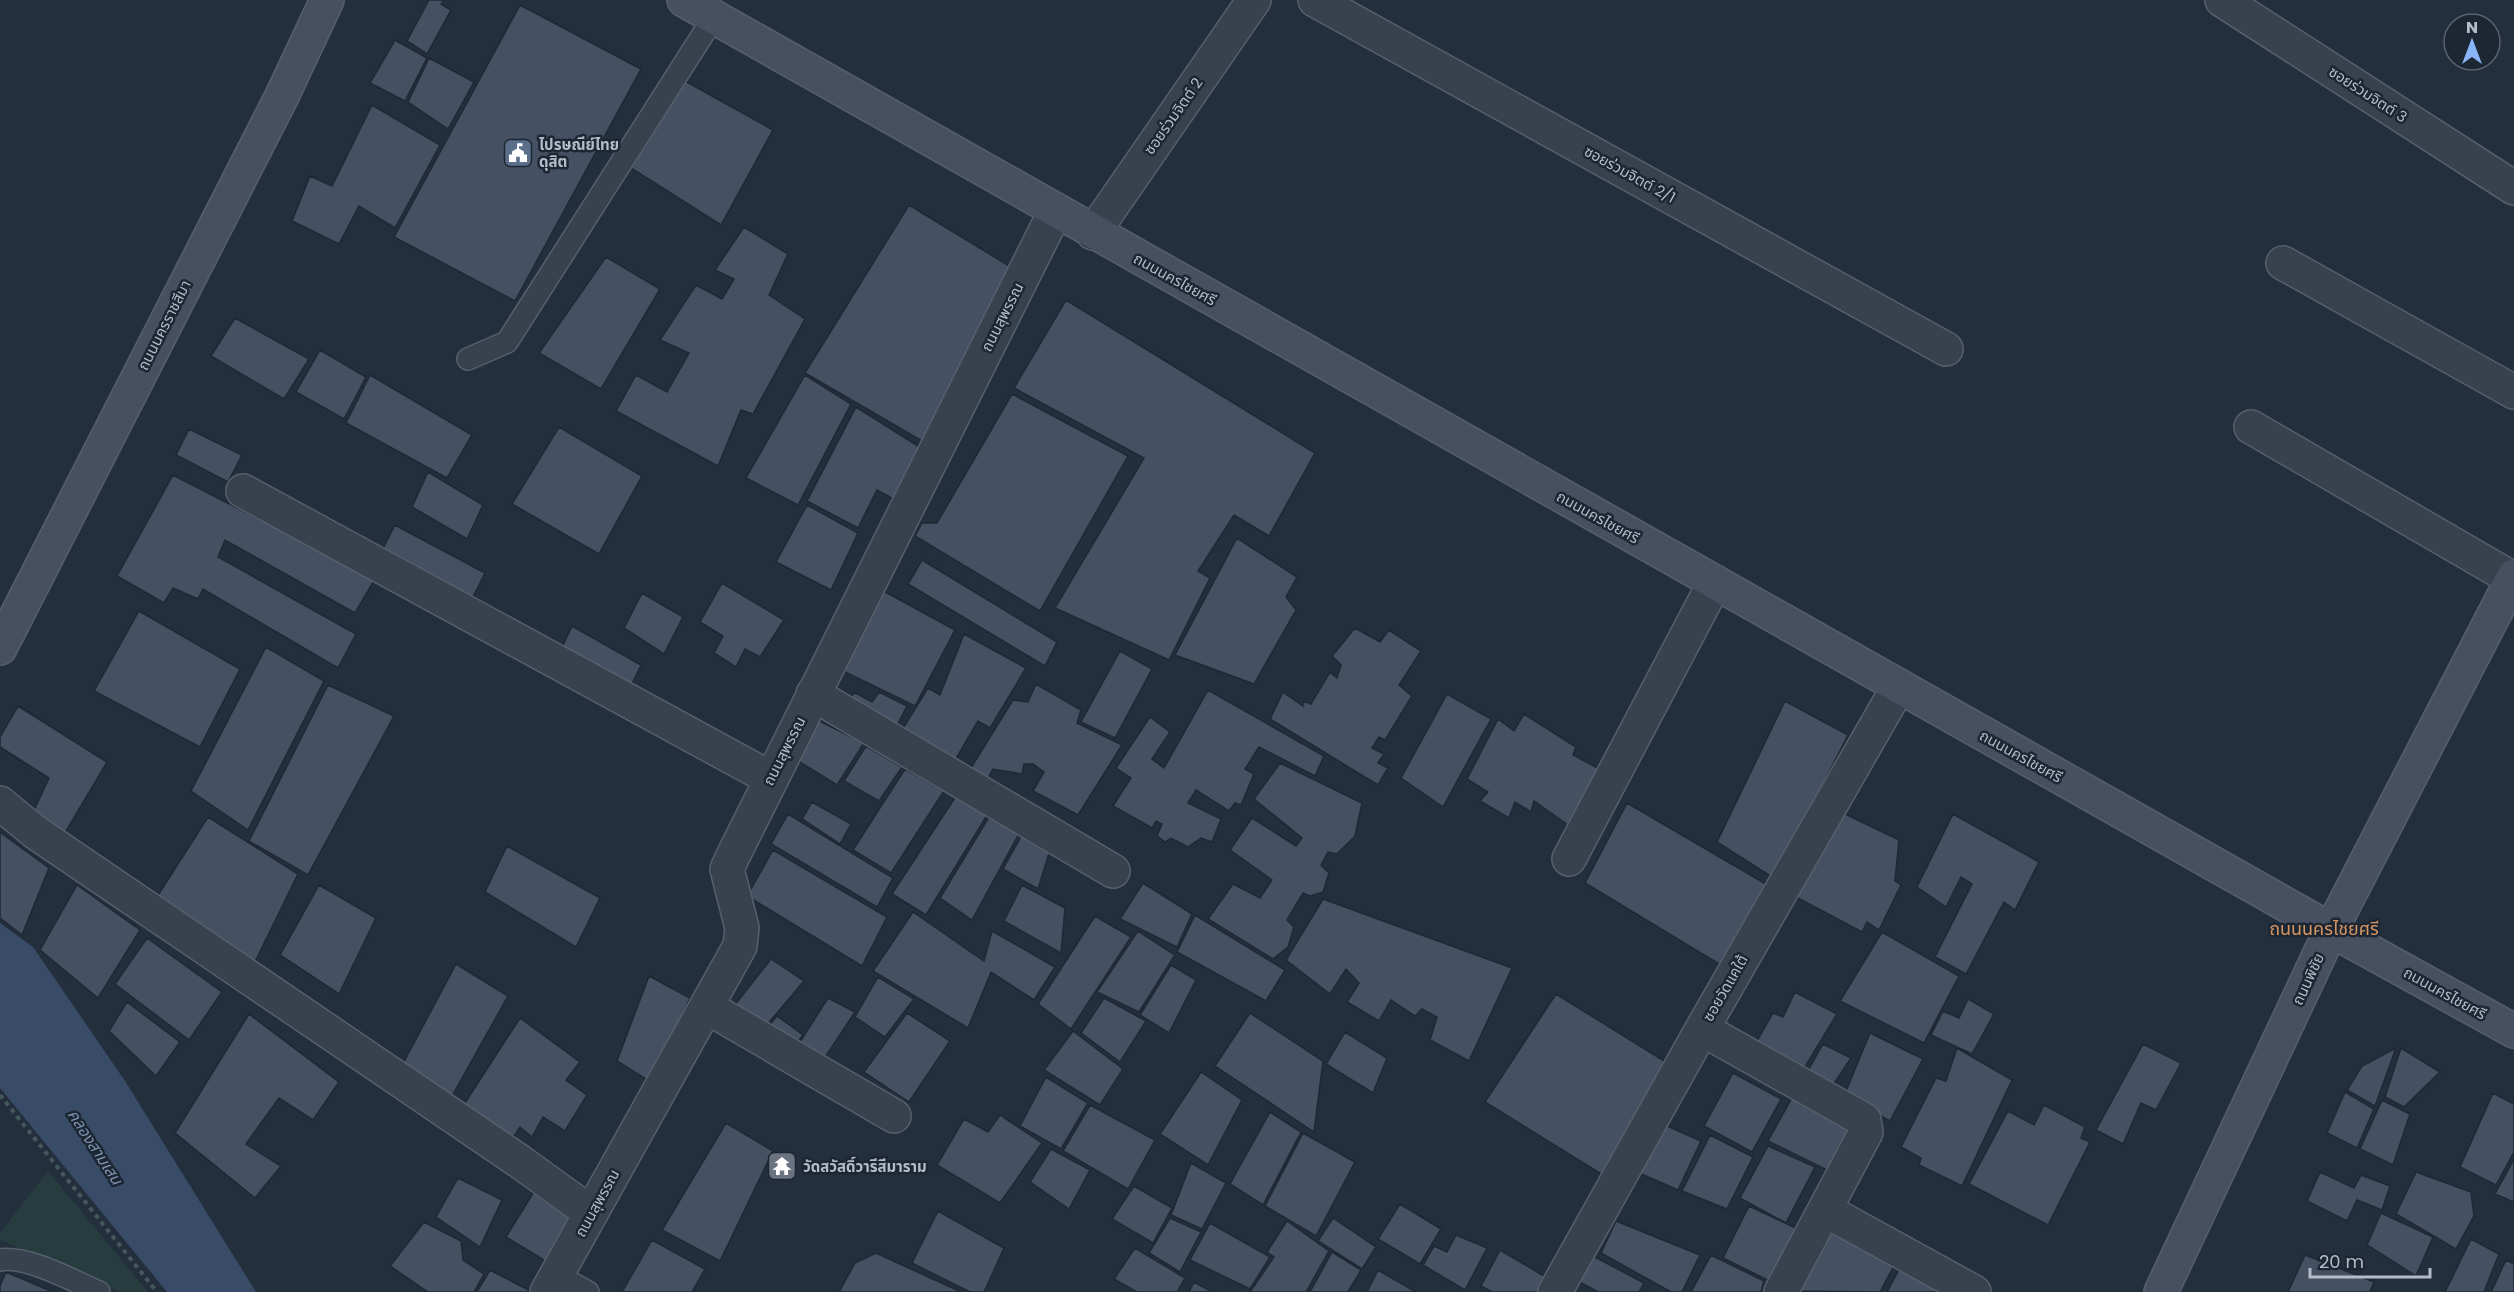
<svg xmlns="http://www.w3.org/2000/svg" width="2514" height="1292" viewBox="0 0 2514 1292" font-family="Poppins,'Noto Sans Thai',sans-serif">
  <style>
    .green { fill: #263c3f }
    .water { fill: #394c67 }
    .building { fill: #455162; stroke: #1f2835; stroke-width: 1.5 }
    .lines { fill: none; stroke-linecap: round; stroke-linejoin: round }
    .lane-casing { stroke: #565f6c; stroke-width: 24 }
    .street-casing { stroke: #565f6c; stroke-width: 36 }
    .secondary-casing { stroke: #565f6c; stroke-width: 36 }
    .path { stroke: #44595c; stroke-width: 4; stroke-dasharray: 4.5 4.5; stroke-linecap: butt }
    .lane { stroke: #38414e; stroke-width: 21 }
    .street { stroke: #38414e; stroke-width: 33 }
    .secondary { stroke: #465061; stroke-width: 33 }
    .labels { text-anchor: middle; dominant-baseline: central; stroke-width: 5; stroke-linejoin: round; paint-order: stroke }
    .street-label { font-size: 15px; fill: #b4bcc9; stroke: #1d2633 }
    .poi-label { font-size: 15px; font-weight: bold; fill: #b4bcc9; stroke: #1d2633; text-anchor: start }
    .water-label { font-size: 16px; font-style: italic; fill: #7c92b1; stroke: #1d2633 }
    .quarter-label { font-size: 18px; fill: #d59563; stroke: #1d2633 }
  </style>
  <rect width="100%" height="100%" fill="#242f3e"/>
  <path class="green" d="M48,1171L148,1292H120L0,1240V1233Z"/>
  <path class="water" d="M0,923L33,947L125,1081L256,1292H167L0,1088Z"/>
  <path class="building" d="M429,0H444L441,4L451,10L427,54L407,41Z
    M520,5L641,69L515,301L394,237Z
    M395,40L427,58L405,101L370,83Z
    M429,58L474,82L448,129L408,102Z
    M685,81L773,130L721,225L631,168Z
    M372,105L440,145L395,228L359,206L339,244L292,221L310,176L332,186Z
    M909,205L1019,272L929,445L805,373Z
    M744,227L788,254L769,295L805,319L753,414L741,410L718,466L616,411L636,375L667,392L689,353L660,340L696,285L722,299L734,279L715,270Z
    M606,257L660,289L601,389L539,353Z
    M1066,300L1315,453L1269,536L1234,515L1198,571L1210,578L1169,660L1055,608L1144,458L1014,388Z
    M235,318L309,359L284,399L211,356Z
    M320,350L366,377L344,419L296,392Z
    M370,375L472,435L447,478L346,423Z
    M805,375L851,404L798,505L746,478Z
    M1012,394L1128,456L1040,611L915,536L922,523H937Z
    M856,407L926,451L901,503L877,490L858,528L807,501Z
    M559,427L642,476L599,554L512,504Z
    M189,429L242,455L228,482L176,455Z
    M428,472L483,505L467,539L412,507Z
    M173,475L375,579L355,613L225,540L218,557L356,634L338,668L203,589L198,599L173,588L164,603L117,576Z
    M807,505L858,533L831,590L776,562Z
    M395,525L485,573L468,607L379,556Z
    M1237,538L1297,577L1286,597L1296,610L1254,684L1175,655Z
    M922,560L1057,642L1045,666L908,584Z
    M722,583L784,620L760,657L745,649L736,667L714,653L723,636L700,622Z
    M880,589L955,630L915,706L839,669Z
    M642,593L683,617L664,654L624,628Z
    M139,611L240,669L200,747L94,691Z
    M572,626L641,665L627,694L558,656Z
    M1355,628L1380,642L1389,630L1421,651L1399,685L1412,696L1385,740L1379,737L1372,748L1384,754L1378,763L1388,768L1378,785L1270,719L1283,692L1303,706V701L1311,704L1330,672L1337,678L1341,665L1332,656Z
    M964,634L1026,668L990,728L978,721L954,762L900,733L928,688L940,695Z
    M266,647L324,681L248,830L191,791Z
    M1120,651L1152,669L1115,738L1081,722Z
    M1036,684L1081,710L1077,723L1122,745L1078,815L1033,791L1044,772L1033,764H1024L1022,774L993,769L983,787L966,776L1013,700L1028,702Z
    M328,685L394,716L308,875L249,841Z
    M1208,690L1324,756L1315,776L1259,747L1245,769L1254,774L1241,805L1235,803L1229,811L1196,790L1188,803L1221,819L1212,842L1201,838L1188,847L1171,838L1165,842L1157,836L1162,824L1156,821L1152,828L1113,806L1131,778L1116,768L1150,717L1170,732L1152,759L1164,768Z
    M854,692L872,702L879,692L907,706L891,737L844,710Z
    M1447,694L1491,719L1443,807L1401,778Z
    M1785,701L1848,735L1775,879L1717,842Z
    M18,706L107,762L59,843L29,821L49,778L0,747V737Z
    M1524,714L1576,747L1573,755L1609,774L1578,832L1534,801L1531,812L1515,802L1509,818L1480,801L1488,792L1467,779L1498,719L1514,731Z
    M807,715L864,743L837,785L787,754Z
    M866,746L902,767L879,801L844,781Z
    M1280,763L1362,803L1355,836L1337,854L1328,852L1321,865L1329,873L1323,892L1310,896L1303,893L1287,920L1294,927L1288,947L1273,959L1208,919L1233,884L1260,898L1272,880L1230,850L1252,818L1296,846L1302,838L1254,799Z
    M905,769L944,791L891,873L853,850Z
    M958,793L989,812L926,915L892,894Z
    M812,802L851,824L840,844L802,819Z
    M1627,803L1771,887L1724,967L1585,883Z
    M1837,810L1899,840L1895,881L1901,885L1879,930L1867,922L1862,932L1794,896Z
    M992,812L1020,832L972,920L940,898Z
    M788,814L893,878L877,907L771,844Z
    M1953,814L2039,862L2015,910L2004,902L1966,974L1935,957L1972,884L1961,877L1946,907L1917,887Z
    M208,817L298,874L251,970L153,903Z
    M0,832L49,868L22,935L0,918Z
    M1023,833L1050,850L1038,889L1003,869Z
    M507,846L600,898L576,947L485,892Z
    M773,850L887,917L862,966L747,896Z
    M1143,883L1192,914L1177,947L1120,919Z
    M77,885L140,930L98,998L40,950Z
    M319,885L376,918L339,994L280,955Z
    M1022,885L1065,908L1061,953L1004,921Z
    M1323,899L1512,968L1469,1061L1430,1040L1437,1017L1422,1009L1415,1016L1391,1000L1379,1021L1347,1002L1359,983L1346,969L1330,994L1286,960Z
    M913,912L984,961L992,931L1055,967L1034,1000L991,972L968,1028L873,971Z
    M1195,915L1285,970L1266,1001L1177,952Z
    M1095,916L1131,937L1071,1029L1038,1004Z
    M1138,931L1175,955L1139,1012L1097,992Z
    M1882,932L1959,976L1924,1043L1840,1001Z
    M147,938L222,992L189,1040L115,984Z
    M771,959L804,981L760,1033L730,1011Z
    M456,964L508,996L447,1105L399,1071Z
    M1171,965L1196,980L1169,1033L1140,1015Z
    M649,976L690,998L652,1083L617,1061Z
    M878,977L914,999L885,1037L855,1017Z
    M1795,992L1837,1014L1800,1075L1753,1048L1773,1013L1783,1017Z
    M1556,994L1669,1064L1606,1177L1485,1102Z
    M828,998L855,1012L818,1068L793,1053Z
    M1104,998L1146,1021L1120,1062L1081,1033Z
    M1968,999L1994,1014L1972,1054L1931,1035L1943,1011L1959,1018Z
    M127,1002L180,1042L156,1076L109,1031Z
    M907,1013L950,1041L909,1102L864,1072Z
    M1250,1013L1323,1061L1314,1132L1215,1066Z
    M249,1014L339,1082L313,1120L279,1098L246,1144L281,1166L255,1198L175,1133Z
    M777,1016L803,1035L789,1053L762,1034Z
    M520,1018L580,1062L566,1080L587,1095L565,1131L543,1117L532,1137L520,1127L508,1145L461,1109Z
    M1073,1031L1123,1069L1100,1105L1044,1070Z
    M1345,1032L1387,1058L1373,1093L1326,1064Z
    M1870,1033L1923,1059L1890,1121L1844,1096Z
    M1823,1044L1851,1058L1829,1091L1805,1076Z
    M2143,1044L2181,1063L2156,1110L2141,1103L2123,1144L2096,1130Z
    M1957,1048L2012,1080L1962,1186L1919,1165L1921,1158L1901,1147L1936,1078L1946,1081Z
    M2396,1048L2375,1106L2347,1090L2362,1066Z
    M2401,1048L2440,1072L2404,1107L2385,1097Z
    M1201,1072L1242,1100L1208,1165L1160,1134Z
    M1733,1073L1781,1099L1752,1152L1704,1126Z
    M1046,1077L1088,1103L1061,1149L1020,1126Z
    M1797,1089L1858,1124L1833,1173L1768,1141Z
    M2345,1092L2374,1109L2357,1148L2327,1133Z
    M2493,1093L2514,1104V1152L2496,1185L2460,1167Z
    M2382,1100L2410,1114L2393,1165L2360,1149Z
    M1090,1105L1155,1140L1128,1189L1063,1151Z
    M2044,1105L2085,1127L2081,1138L2090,1142L2048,1225L1969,1184L2008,1111L2034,1125Z
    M1270,1112L1301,1132L1263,1205L1230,1184Z
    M1000,1115L1042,1143L1000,1203L937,1165L964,1119L988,1132Z
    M1658,1122L1701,1141L1678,1190L1630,1169Z
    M726,1123L773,1151L720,1261L662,1230Z
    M1303,1133L1355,1162L1316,1236L1265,1206Z
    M1710,1135L1753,1157L1727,1209L1682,1191Z
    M1768,1146L1815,1167L1786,1223L1740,1198Z
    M1051,1149L1090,1170L1069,1209L1030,1182Z
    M2514,1159V1202L2495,1194Z
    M1191,1163L1226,1183L1202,1229L1171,1215Z
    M2320,1172L2354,1188L2361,1175L2390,1186L2382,1210L2357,1200L2347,1221L2307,1201Z
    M2416,1172L2471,1192L2474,1216L2456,1249L2396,1214Z
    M458,1178L502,1200L480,1247L436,1217Z
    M1134,1186L1172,1208L1153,1243L1112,1219Z
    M535,1190L580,1219L557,1268L506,1237Z
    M1400,1204L1441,1229L1420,1264L1378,1239Z
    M1749,1206L1806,1233L1780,1286L1723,1258Z
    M938,1211L1004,1248L984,1292H970L912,1263Z
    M2381,1213L2433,1237L2416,1276L2367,1245Z
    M1170,1218L1201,1232L1180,1272L1149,1253Z
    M1333,1218L1376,1247L1362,1269L1318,1241Z
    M1287,1221L1329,1251L1306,1292H1250L1274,1257L1267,1252Z
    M1616,1221L1700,1255L1682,1292H1671L1601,1253Z
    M424,1222L461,1241L463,1260L484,1274L474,1292H428L390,1266Z
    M1210,1223L1270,1257L1250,1289L1190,1260Z
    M1831,1227L1896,1262L1880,1292L1798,1291Z
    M1456,1235L1487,1248L1465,1290L1423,1265L1434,1246L1447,1252Z
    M2471,1239L2499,1254L2484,1292H2445Z
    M652,1240L705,1269L692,1292H622Z
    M1135,1248L1185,1278L1177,1292H1137L1114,1279Z
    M1500,1250L1554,1282L1549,1292H1492L1481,1286Z
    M1332,1252L1361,1270L1348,1292H1310Z
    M876,1253L961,1292H839L855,1263Z
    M1591,1255L1644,1283L1639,1292H1598L1576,1280Z
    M1711,1255L1764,1281L1761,1292H1691Z
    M2305,1255L2374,1282L2370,1292H2288Z
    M2506,1260L2514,1264V1292H2491Z
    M1902,1264L1951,1292H1887Z
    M490,1270L532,1292H477Z
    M1378,1270L1416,1292H1367Z
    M6,1272L53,1292H0V1286Z
    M1194,1282L1212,1292H1189Z"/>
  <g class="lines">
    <g class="lane-casing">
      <path id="lane" d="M468,359L507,342L714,17
        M0,1260C27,1255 73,1281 99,1292
        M557,1275L588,1292"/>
    </g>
    <g class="street-casing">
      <path id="street" d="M1315,0L1946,349
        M2222,0L2514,188
        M1093,233L1254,0
        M2283,263L2514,392
        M2251,427L2513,579
        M243,491L770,778
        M813,694L1113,871
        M0,803L35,832L519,1161L591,1213
        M1569,859L1715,582
        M707,1007L894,1116
        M1702,1029L1864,1120L1866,1132L1781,1292
        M1825,1210L1974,1292
        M547,1292L740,946L742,928L727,869L733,856L1056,210
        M1555,1292L1702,1029L1899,686"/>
    </g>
    <g class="secondary-casing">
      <path id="secondary" d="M684,0L2331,930L2514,1031
        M0,648L282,96L327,0
        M2161,1292L2331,930L2514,576"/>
    </g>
    <path class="path" d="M0,1095L157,1292"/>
    <use href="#lane" class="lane"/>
    <use href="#street" class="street"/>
    <use href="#secondary" class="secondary"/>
  </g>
  <defs>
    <g id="civic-square" transform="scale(1.5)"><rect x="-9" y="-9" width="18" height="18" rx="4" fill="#5c6f8a" stroke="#1d2633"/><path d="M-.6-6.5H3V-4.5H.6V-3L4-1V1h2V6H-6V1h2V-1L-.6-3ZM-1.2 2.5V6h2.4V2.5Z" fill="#fff"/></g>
    <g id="temple-square" transform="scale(1.5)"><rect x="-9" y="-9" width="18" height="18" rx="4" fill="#6b7280" stroke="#1d2633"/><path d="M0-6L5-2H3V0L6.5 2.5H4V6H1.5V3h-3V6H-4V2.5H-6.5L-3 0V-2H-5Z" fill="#fff"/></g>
  </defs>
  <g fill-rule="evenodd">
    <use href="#civic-square" x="518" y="153"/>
    <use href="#temple-square" x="782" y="1166"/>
  </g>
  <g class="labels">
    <g class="street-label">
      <text transform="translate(2368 94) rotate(33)">ซอยร่วมจิตต์ 3</text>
      <text transform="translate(1173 116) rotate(-55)">ซอยร่วมจิตต์ 2</text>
      <text transform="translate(1630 174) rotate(29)">ซอยร่วมจิตต์ 2/1</text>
      <text transform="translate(1175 279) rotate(29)">ถนนนครไชยศรี</text>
      <text transform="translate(1002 317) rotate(-63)">ถนนสุพรรณ</text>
      <text transform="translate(164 325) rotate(-63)">ถนนนครราชสีมา</text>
      <text transform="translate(1598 517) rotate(29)">ถนนนครไชยศรี</text>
      <text transform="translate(784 751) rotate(-63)">ถนนสุพรรณ</text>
      <text transform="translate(2021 756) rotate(29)">ถนนนครไชยศรี</text>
      <text transform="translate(2308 979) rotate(-65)">ถนนพิชัย</text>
      <text transform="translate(1725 988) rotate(-60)">ซอยวัดแคใต้</text>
      <text transform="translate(2445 993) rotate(29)">ถนนนครไชยศรี</text>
      <text transform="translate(597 1203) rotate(-61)">ถนนสุพรรณ</text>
    </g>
    <g class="poi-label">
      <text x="539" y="144">ไปรษณีย์ไทย<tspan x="539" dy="17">ดุสิต</tspan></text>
      <text x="803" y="1166">วัดสวัสดิ์วารีสีมาราม</text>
    </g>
    <g class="water-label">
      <text transform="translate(95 1147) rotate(57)">คลองสามเสน</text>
    </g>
    <g class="quarter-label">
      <text x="2324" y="928">ถนนนครไชยศรี</text>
    </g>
  </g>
  <g transform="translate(2472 42)"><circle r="28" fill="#1d2633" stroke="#59626f" stroke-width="1.5"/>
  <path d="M0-4.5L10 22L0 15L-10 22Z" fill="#8ab4f8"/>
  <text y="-9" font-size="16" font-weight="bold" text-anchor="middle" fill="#b4bcc9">N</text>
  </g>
  <path d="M2310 1268v9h120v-9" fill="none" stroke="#b4bcc9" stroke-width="3"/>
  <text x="2319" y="1268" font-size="18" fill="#b4bcc9" stroke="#1d2633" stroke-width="4.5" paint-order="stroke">20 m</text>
</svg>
